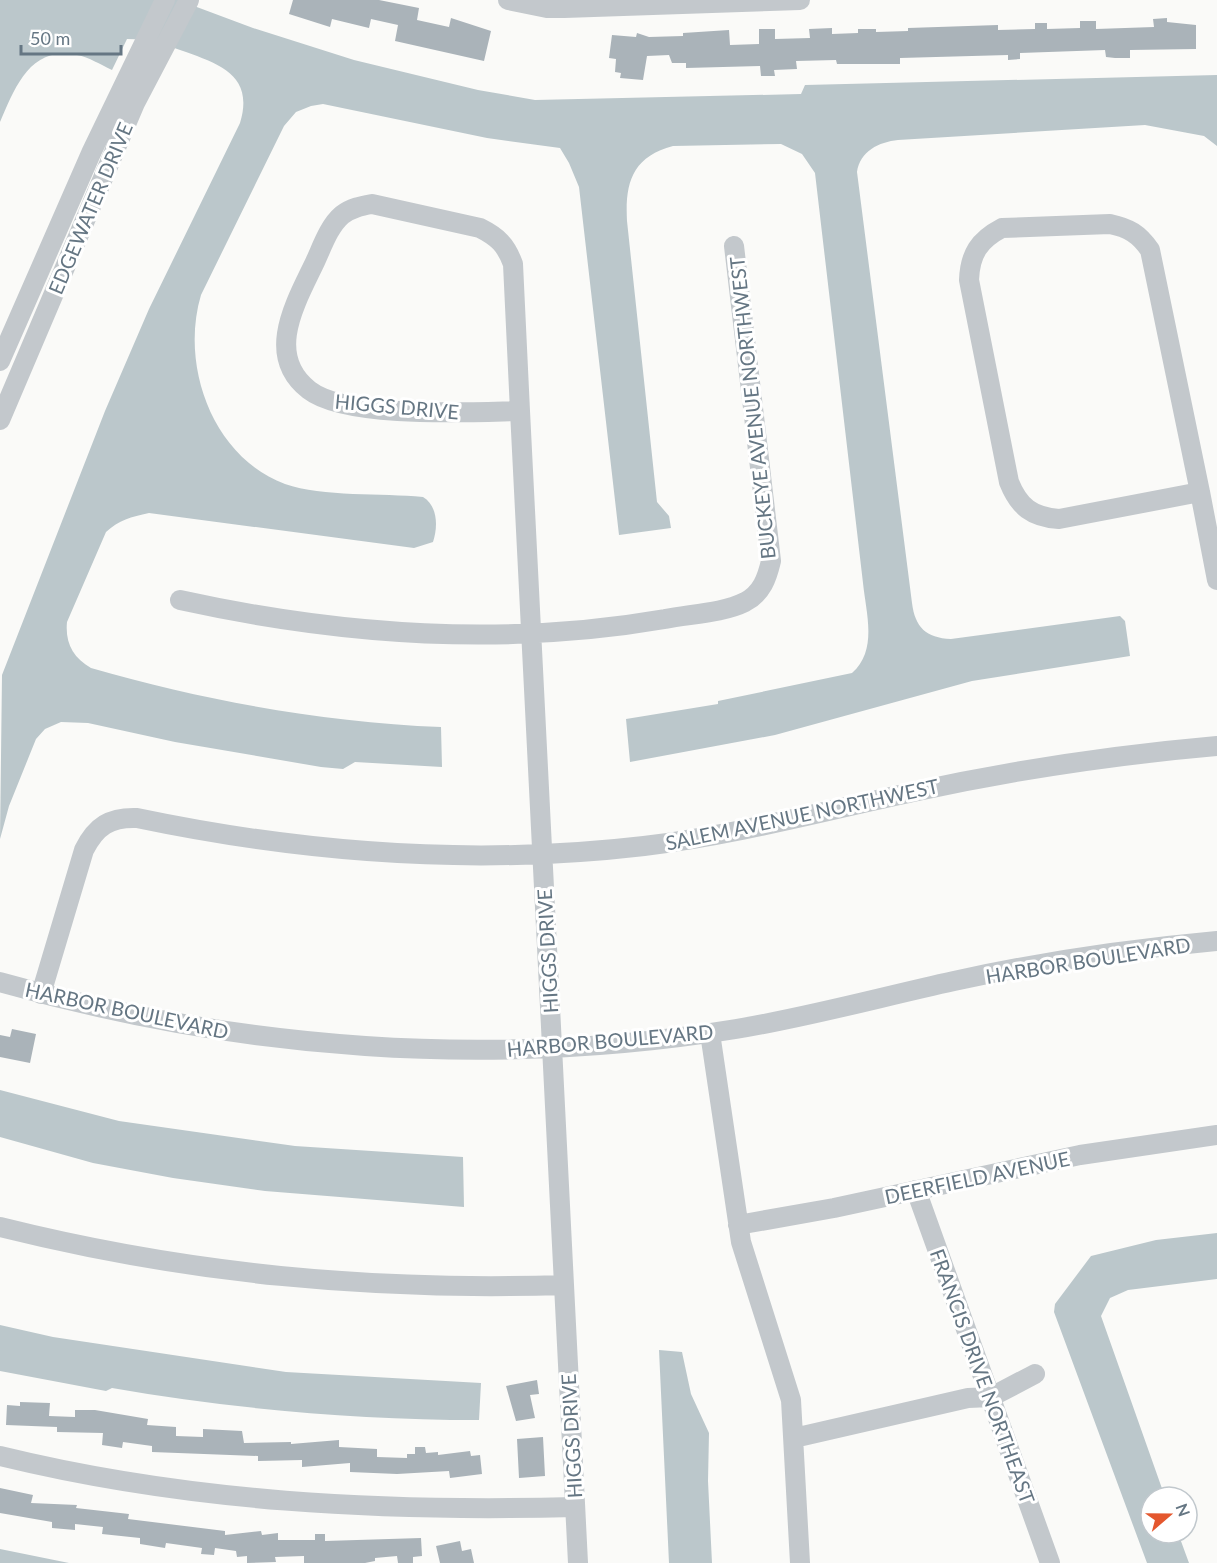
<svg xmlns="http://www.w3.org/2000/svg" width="1217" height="1563" viewBox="0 0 1217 1563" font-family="Lato,sans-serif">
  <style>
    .water { fill: #bbc7cb }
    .building { fill: #aab3b9 }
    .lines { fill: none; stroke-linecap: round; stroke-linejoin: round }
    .minor { stroke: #c3c8cc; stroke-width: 20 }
    .labels { text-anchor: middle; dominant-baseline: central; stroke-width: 6; stroke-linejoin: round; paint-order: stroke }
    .street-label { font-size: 20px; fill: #657683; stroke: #fff }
  </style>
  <rect width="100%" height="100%" fill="#fafaf8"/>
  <path class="water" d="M0,0H178L253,28L354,60L478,90L535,100L801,94L805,85L1217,75V146L1204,136L1145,125L898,140C879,142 860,151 857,172L912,603C915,627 926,638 951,639L1120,616L1125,621L1130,656L972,681L775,735L630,762L626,719L718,704V701L852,673C878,650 866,613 863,583L815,173L802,154L781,144L673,146C632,157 625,183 627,221L657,502L669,516L671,528L619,535L579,187L569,163L560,148L487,138L323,104L311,106L296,112L284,126L201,295C180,365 212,457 285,484C323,497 382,493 423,497C438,506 438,527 433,542L414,548L149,513C131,517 119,520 106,532L67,622C65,643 73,658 91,668C206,701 322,722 441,727L442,767L355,762L343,769L321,767L175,742L88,723L61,722L45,729L36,739L9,806L0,839L2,675L105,411L149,309L240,123C254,77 222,65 186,52C166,45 150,39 127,39L112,70C101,65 89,57 77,55C30,45 15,88 0,122Z
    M0,1090L119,1121L295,1146L463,1157L464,1207L265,1191L173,1178L93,1163L0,1137Z
    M1217,1233V1279L1128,1290L1110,1298L1101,1316L1165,1497H1151V1533H1178L1189,1563H1147L1054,1312L1055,1304L1091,1256L1156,1240Z
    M0,1325L53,1337L286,1372L481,1383L479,1420C356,1420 233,1409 112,1388L106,1391L0,1371Z
    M659,1350L682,1352L691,1394L709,1433L708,1481L712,1563H669Z
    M0,1549L69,1563H0Z"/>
  <path class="building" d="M293,0H379L419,8L417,20L449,27L451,18L491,31L484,61L395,41L398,25L371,19L369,28L332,19L330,27L289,14Z
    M1167,18V22L1196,25V49L1130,50V58H1115L1106,57L1105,50L1020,53V59L1008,60V55L900,58V64H837L836,60L796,61L797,69L774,70L775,76H761L760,66L686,68V63H672L669,55L647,56L643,80L620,78L621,73L615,72L616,59L609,58L612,35L636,37L637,33L649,37L683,36V33L729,30L730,45L759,44V29H775V39L810,38L809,29L832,28V34L858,33V29H876V32L908,31V28L998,25V30L1035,29V23H1047V29L1080,28V21H1096V29L1154,27L1153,19Z
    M12,1029L36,1034L30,1063L0,1057V1035L10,1037Z
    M537,1380L539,1394L530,1395L535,1418L516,1421L506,1386Z
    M20,1402L50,1403L49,1416L75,1417V1410H95L148,1419L147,1425L176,1427V1436L203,1437V1429L242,1431L244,1443L291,1442V1444L339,1440V1447L377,1449V1457L407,1458V1454H415V1447H425L426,1453L438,1452V1455L470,1451L471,1456L480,1455L482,1474L450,1478L449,1471L397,1474L350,1472V1463L302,1467V1460L258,1461V1456L152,1452V1446L123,1442L122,1448L102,1445L103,1433L57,1432V1427L6,1425L7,1405L20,1406Z
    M543,1437L545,1476L519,1478L517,1439Z
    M0,1488L33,1495L31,1503L77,1505L76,1508L129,1514L128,1519L225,1531V1535L261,1531L262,1535L278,1533V1540H315V1534H325V1541L421,1538L422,1556L413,1557V1563H398L397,1556L375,1558V1561L365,1563H304V1556L275,1557L276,1562L247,1563V1556L237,1557L236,1551L215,1548L214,1555L201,1554L202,1548L166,1543L165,1548L140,1544V1538L102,1534L103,1527L75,1524V1530L52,1528V1522L0,1513Z
    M460,1541L462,1551L471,1549L474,1563H440L436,1546Z"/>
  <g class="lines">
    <path class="minor" d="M508,0L547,8H564L800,0
      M372,204L480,228C498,237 506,245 513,264L520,411C472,412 346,419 309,390C264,355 296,302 315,262C322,247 329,226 342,215C351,208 361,206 372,204Z
      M1110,224C1129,228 1139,234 1150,250L1200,492L1059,519C1032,517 1019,507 1009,482L969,280C970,254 979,240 1002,228Z
      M0,361L92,151L165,0
      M520,411L578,1563
      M0,420L135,103L189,0
      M1200,492L1217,580
      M180,600C339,635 504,647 665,619C690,614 723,613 745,602C762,593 767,578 771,561L734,246
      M0,982C239,1050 490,1069 736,1029C809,1017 881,997 954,981C1040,962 1129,949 1217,941
      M41,994L84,850C96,826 110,817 137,818C304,853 474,866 644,846C736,835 824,811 913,792C1014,770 1115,755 1217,746
      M710,1033L741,1242L791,1400L800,1563
      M916,1190L1050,1563
      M738,1225L834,1208L1080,1155L1217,1135
      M0,1227C188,1274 371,1291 564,1285
      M794,1438L968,1398L991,1397L1035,1374
      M0,1456C188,1502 382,1512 575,1507"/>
  </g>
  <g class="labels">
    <g class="street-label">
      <text transform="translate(90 208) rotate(-67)">EDGEWATER DRIVE</text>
      <text transform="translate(397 406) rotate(5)">HIGGS DRIVE</text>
      <text transform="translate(752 408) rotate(-96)">BUCKEYE AVENUE NORTHWEST</text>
      <text transform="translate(802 814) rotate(-12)">SALEM AVENUE NORTHWEST</text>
      <text transform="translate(547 951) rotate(-93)">HIGGS DRIVE</text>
      <text transform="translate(1088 960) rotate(-9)">HARBOR BOULEVARD</text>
      <text transform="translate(127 1010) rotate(12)">HARBOR BOULEVARD</text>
      <text transform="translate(610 1040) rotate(-5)">HARBOR BOULEVARD</text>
      <text transform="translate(977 1177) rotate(-12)">DEERFIELD AVENUE</text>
      <text transform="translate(983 1376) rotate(70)">FRANCIS DRIVE NORTHEAST</text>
      <text transform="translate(571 1436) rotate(-93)">HIGGS DRIVE</text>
    </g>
  </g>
  <g transform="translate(1169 1515) rotate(70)"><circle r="28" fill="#ffffff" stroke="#c1c8cd" stroke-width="1.5"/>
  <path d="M0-4.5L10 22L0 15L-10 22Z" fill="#e4572e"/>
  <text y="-9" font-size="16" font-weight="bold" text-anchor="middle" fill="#657683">N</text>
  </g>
  <path d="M21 45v9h100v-9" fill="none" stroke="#657683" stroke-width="3"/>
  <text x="30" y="45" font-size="18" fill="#657683" stroke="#ffffff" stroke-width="4.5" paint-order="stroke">50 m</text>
</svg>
